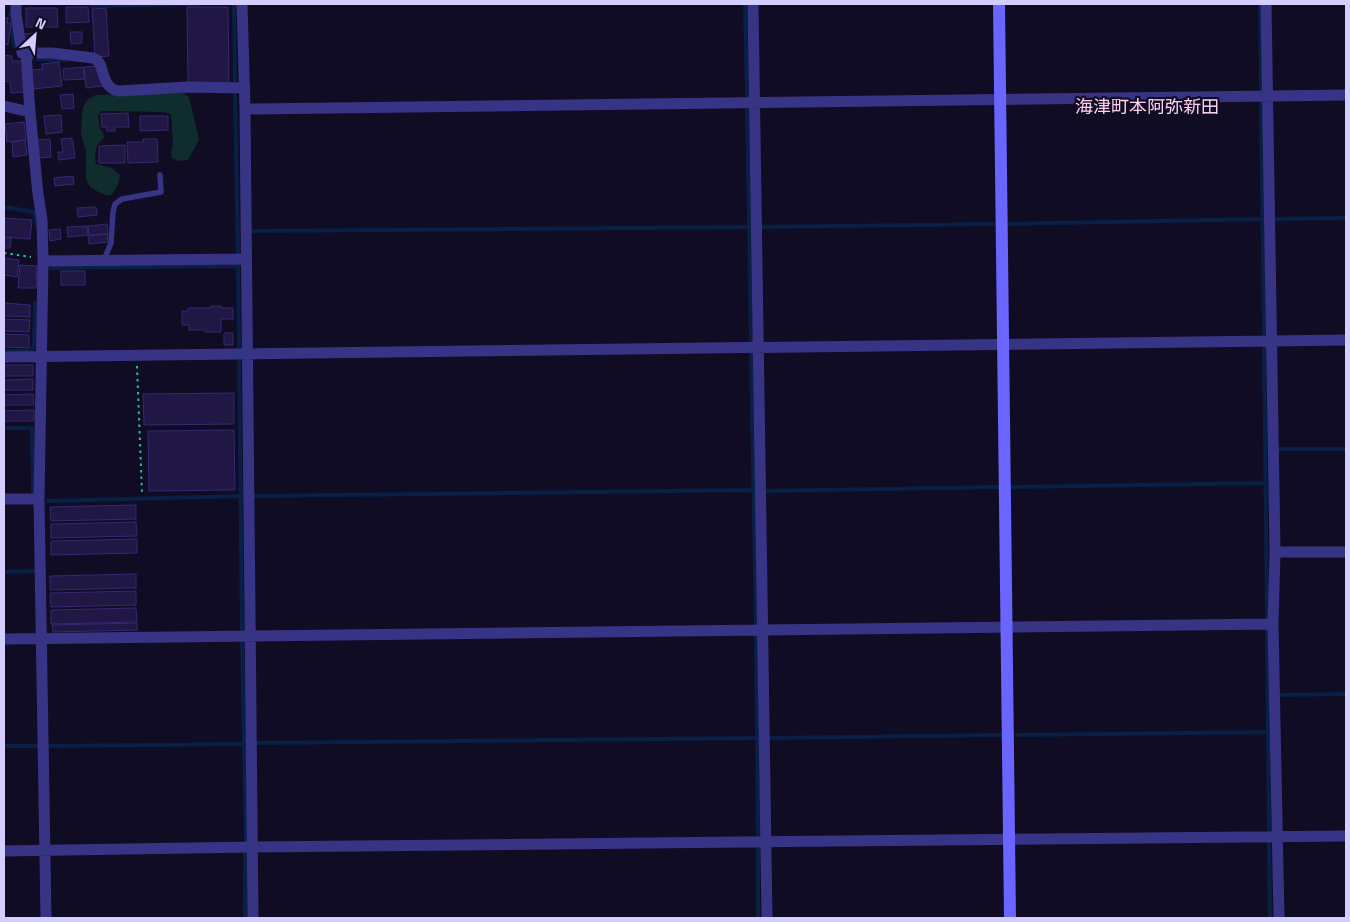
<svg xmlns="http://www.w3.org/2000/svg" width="1350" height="922" viewBox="0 0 1350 922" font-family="'Titillium Web','Noto Sans JP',sans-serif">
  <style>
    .green { fill: #0f2d2c }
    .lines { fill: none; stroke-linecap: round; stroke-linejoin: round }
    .stream { stroke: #081f46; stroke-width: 4 }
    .building { fill: #211745; stroke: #372873 }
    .path { stroke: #26bbb3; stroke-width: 2; stroke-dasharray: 2.5 4; stroke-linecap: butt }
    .lane { stroke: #383485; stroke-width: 5.5 }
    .street { stroke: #383485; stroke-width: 11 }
    .secondary { stroke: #6a65ff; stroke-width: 12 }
    .labels { text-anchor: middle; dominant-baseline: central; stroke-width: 4.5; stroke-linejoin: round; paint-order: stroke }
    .quarter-label { font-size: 18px; fill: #ffd0ee; stroke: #100c23 }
  </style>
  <rect width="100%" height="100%" fill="#100c23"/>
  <path class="green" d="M180,91L189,97L199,140L188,160L178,161L172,158L171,153L173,144L171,115L165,112L102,111L98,115L100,129L103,132L104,138C95,145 94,153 96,164L112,168L120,175C119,184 116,190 110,196L100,193L90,187L86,179V152L81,133L82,115L83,107L88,99L96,95Z"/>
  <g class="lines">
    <path class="stream" d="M92,4V6L198,4
      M234,4L235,84
      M745,4L747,96
      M1260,4L1261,89
      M10,13L14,46
      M31,59L66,60
      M235,95L238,254
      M1261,103L1264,334
      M747,110L751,343
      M4,207L34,212L37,226
      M1274,219L1346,218
      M1009,224L1265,219
      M762,227L994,224
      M253,231L752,227
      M238,264L239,349
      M51,268L238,266
      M1264,346L1267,618
      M4,351H31L34,345L35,303
      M751,354L756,625
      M239,360L242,632
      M4,428H32L33,492
      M1278,449H1346
      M1012,487L1266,483
      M765,491L998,487
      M254,496L753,490
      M48,501L243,496
      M4,572L36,571
      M1267,629L1269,832
      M756,634L758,837
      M242,641L246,841
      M1279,695L1346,694
      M1017,735L1267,732
      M768,738L1002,735
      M257,743L760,738
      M4,746H38
      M49,746L245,744
      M1269,840L1270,918
      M758,846V918
      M245,854V918"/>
  </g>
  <path class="building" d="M66,7H88L89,22L66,23Z
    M187,7H228L229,83L188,84Z
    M26,8H57L58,27H26Z
    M106,8L109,56L95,57L92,9Z
    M4,18H8L7,23L11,24L8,45L4,44Z
    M70,32H82V43L71,44Z
    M35,33L37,45L24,46L23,34Z
    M4,55L12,56V61H24L26,92L11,93L10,82L4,81Z
    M59,62L62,86L33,89L31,70L43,69L42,64Z
    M96,66L103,86L86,88L84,67Z
    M83,67L85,79L64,80L63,69Z
    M73,94L74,108L62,109L60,95Z
    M128,113L129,127H115V131H107V127H102L101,114Z
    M61,115L62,132L46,134L44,116Z
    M140,116H168V130L140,131Z
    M24,122L26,140L7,142L5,124Z
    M72,138V141H73L75,158L59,160L58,152H63L61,139Z
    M50,139L51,157L39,158L37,140Z
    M143,139H157L158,162L128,163L127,142H143Z
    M25,140L27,155L13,157L12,142Z
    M125,145V163H99V146Z
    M73,176L74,184L55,186L54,178Z
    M96,207L97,215L78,217L77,208Z
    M4,218L32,220L30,239L4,237Z
    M107,224L108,234L89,235L88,226Z
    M87,226L88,235L68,237L67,227Z
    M60,229L61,239L50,241L49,230Z
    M107,234L108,242L89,244L88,236Z
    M4,238H11L10,248H4Z
    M4,258L19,260L17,277L4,275Z
    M20,265L37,266L36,288H18Z
    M61,271H85V285H61Z
    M4,303L30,305V317L4,316Z
    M211,306H221V308H233V319H221V332H205V330H189V325H182V311H188V308H211Z
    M4,319L30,320L29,332L4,331Z
    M224,333H233V345H224Z
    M4,334L29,335V348L4,347Z
    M4,365H33V376H4Z
    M33,379V390H4V380Z
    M234,393V424L144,425L143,394Z
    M33,394L34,405H4V395Z
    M34,410V421H4V411Z
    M234,430L235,490L149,491L148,431Z
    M136,505V519L51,521L50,507Z
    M136,522L137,536L51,538V524Z
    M137,539V553L51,555V541Z
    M136,574V588L50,590V576Z
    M136,591V605L51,607L50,593Z
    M136,608L137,622L51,624V610Z
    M137,623V630L53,632L52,625Z"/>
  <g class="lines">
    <path class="path" d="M4,253L31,257
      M137,366L142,493"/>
    <path class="lane" d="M104,260L111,243L113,212L115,204L122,199L161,192L160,175"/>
    <path class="street" d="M16,4V14L22,53H52L93,58L98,61L100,64C104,75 105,89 119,91L188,87L245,88
      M242,4L245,109L253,918
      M753,4L767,918
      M1266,4L1275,552L1273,624L1279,918
      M26,53L30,112
      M4,106L30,112L38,194L42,220L43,261L39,499L46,918
      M245,109L1346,95
      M43,261L246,259
      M4,357L1346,340
      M4,499H39
      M1275,552H1346
      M4,639L1273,624
      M4,851L252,847L1346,836"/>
    <path class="secondary" d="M999,4L1010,918"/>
  </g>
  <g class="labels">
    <g class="quarter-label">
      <text x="1147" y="106">海津町本阿弥新田</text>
    </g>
  </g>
  <rect width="1350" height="922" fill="none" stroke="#d4ceff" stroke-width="10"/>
  <g transform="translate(35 35) rotate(26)" stroke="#100c23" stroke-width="4" paint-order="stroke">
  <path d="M0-4L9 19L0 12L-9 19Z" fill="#d4ceff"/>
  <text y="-8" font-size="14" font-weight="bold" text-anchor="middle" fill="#d4ceff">N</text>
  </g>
</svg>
